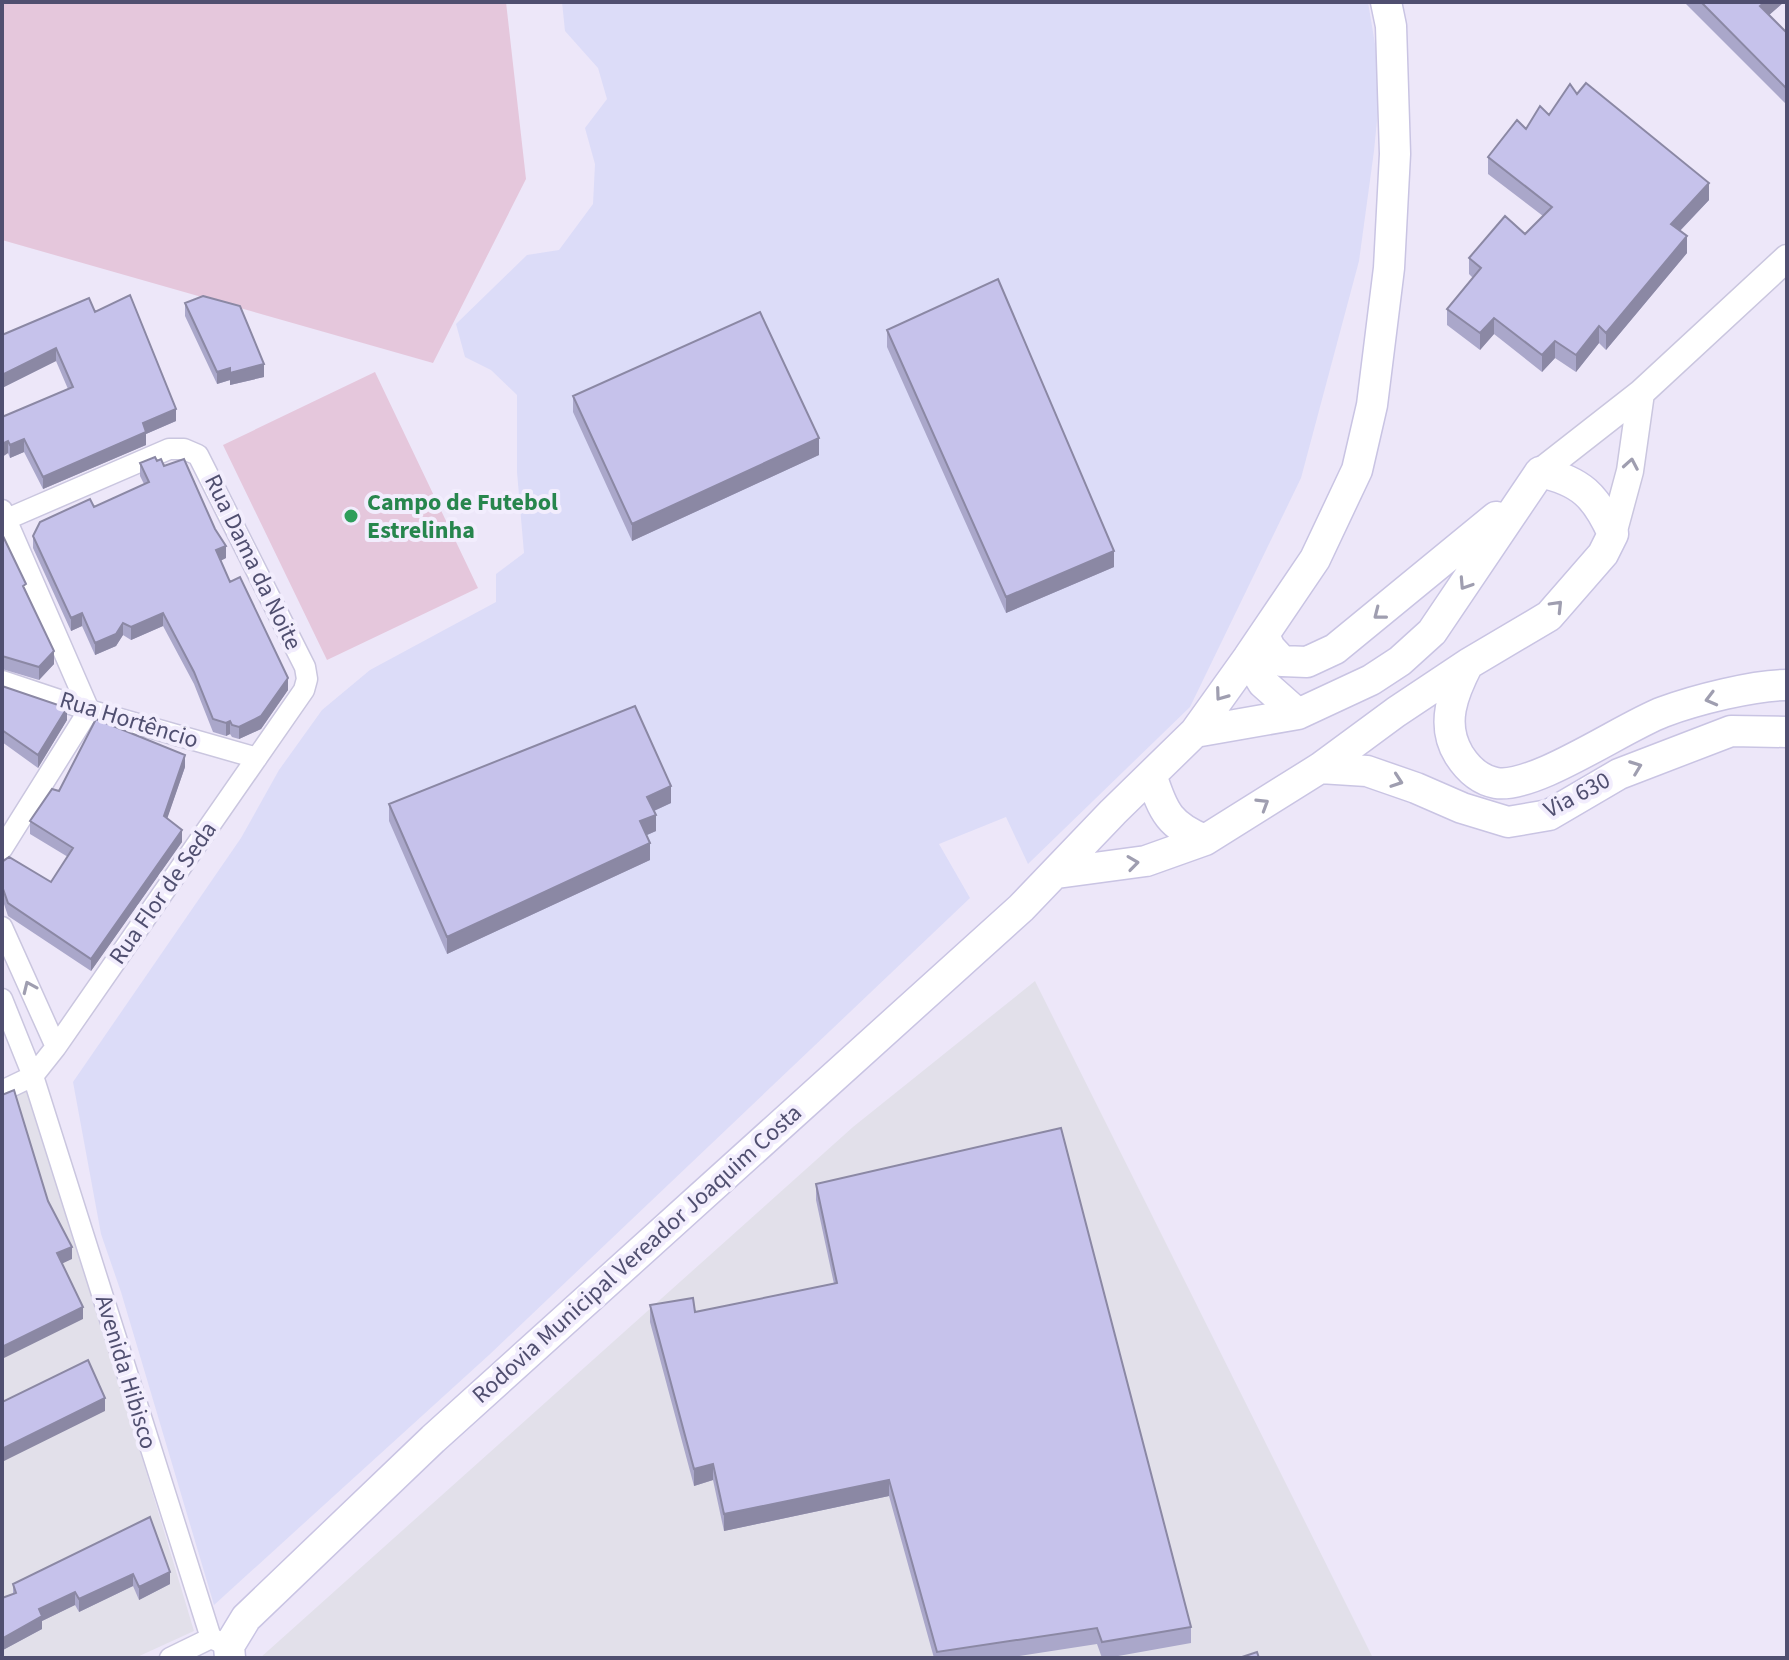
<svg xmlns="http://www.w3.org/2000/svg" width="1789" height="1660" viewBox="0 0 1789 1660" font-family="'Source Sans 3',sans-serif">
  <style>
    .commercial { fill: #dcdcf8 }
    .industrial { fill: #e2e0ea }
    .green { fill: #e5c7dc }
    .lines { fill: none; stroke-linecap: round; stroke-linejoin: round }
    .minor-casing { stroke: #cac6df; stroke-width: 23 }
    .tertiary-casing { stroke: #cac6df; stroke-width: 29 }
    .secondary-casing { stroke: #c9c4e3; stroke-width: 33 }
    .minor { stroke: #fff; stroke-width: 20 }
    .tertiary { stroke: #fff; stroke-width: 26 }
    .secondary { stroke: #fff; stroke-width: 30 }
    .wall { fill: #aaa7ca }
    .shaded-wall { fill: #8b88a4 }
    .building { fill: #c6c2eb; stroke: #8b88a4; stroke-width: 2 }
    .oneway { stroke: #9f9eb0 }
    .leisure-dot { fill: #2e9e5b; stroke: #f2edfd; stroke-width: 3 }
    .labels { text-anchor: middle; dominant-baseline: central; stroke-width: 8; stroke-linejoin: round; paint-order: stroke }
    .leisure-label { font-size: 24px; font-weight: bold; fill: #27864d; stroke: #f2edfd; text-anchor: start }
    .street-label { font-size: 24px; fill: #504f70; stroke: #f2edfd }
  </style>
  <rect width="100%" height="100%" fill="#ede7f9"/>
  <path class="commercial" d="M562,2H1368L1381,80L1374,151L1359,261L1301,478L1190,707L1028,864L1006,817L939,844L970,898L489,1355L214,1605L121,1292L101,1234L73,1082L241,838L279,770L322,710L370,670L496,602V574L524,553L517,472V395L491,370L465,357L456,324L527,255L559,250L593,204L595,164L585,128L607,99L598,68L565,31Z"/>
  <path class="industrial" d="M1035,981L1373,1658H260L853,1127Z
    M30,1085L194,1631L135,1658H2V1099Z"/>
  <path class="green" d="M2,2H506L526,179L433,363L2,240Z
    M375,372L478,588L327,660L223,445Z"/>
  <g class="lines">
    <g class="minor-casing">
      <path id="minor" d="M2,510L89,710L2,849
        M2,681L89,710L257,758
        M2,927L56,1047
        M2,999L33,1076L211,1638L229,1646
        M2,1091L33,1076L56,1047L304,690L307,679L305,667L198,455L184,449H169L7,519
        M170,1658L211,1638"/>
    </g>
    <g class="tertiary-casing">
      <path id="tertiary" d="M1540,472L1641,393L1787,258
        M1613,534L1630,471L1641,393"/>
    </g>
    <g class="secondary-casing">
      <path id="secondary" d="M1264,635L1270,648L1282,661L1307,662L1335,649L1496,517
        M1248,658L1263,683L1298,714
        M1468,664C1453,693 1440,724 1459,755C1468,769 1479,780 1496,783C1535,789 1623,727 1663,712C1695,700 1754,685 1787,685
        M1320,768L1367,771L1416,788L1462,808L1508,822L1549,815L1619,774L1731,731L1787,732
        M1152,777C1163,812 1170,826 1205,840
        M1057,873L1146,861L1205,840L1320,768L1396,712L1468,664L1549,616L1603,554L1613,534C1596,496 1581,481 1540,472L1432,632L1400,661L1371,680L1298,714L1195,732
        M230,1658L229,1646L246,1618L433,1439L1021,908L1113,812L1195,732L1248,658L1315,559L1357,470L1372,405L1389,268L1395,154L1391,26L1386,2"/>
    </g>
    <use href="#minor" class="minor"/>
    <use href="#tertiary" class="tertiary"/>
    <use href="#secondary" class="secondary"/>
  </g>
  <path class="wall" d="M1686,2H1784L1769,15L1787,33V105L1686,4Z
    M1577,94L1709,200L1680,231L1687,253L1606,350L1599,343L1576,372L1555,358L1542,372L1494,334L1480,350L1447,325V309L1473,278L1469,274V258L1525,234L1543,216L1488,174V157L1526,129Z
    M185,303L264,377L230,385V380L217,384L185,316Z
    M95,312L176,421L146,434V445L43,489L24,452L10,458L8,453L2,457V417L68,389L56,361L2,388Z
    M887,330L1114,567L1006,613L887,347Z
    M573,396L819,455L632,541L573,412Z
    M157,461L164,466L226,558L220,561L230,582L288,690L261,729L239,739L232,737L230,734L226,736L213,732L194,684L163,626L131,640L123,635L116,646L95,655L82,626L71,631L33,548V536L144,484L140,476V463Z
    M2,534L54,664L39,680L2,669Z
    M2,686L67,720L38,768L2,742Z
    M185,767L167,818L182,842L91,971L8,916L2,898V862L51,882L68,857L30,834V821L59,791Z
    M671,803L654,811L656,831L647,835L650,860L447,954L389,821V804Z
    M816,1184L1191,1627V1643L1107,1658H1102L1097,1644L1007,1658H934L889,1496L724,1531L713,1480L694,1486L650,1322V1305L695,1312L834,1284L816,1200Z
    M150,1517L170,1584L139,1600L133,1586L79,1612L75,1605L42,1621V1629L3,1650L2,1598L13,1594V1584Z"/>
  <path class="shaded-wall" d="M1765,2H1784L1760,23V6Z
    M1709,183V200L1671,240V224Z
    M1687,236V253L1606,350V333Z
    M1494,318V334L1480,350V333Z
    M1599,326V343L1576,372V355Z
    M1555,341V358L1542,372V355Z
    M56,348V361L2,388V375Z
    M264,364V377L230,385V373Z
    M230,368V380L217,384V372Z
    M176,409V421L146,434V445L43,489V477L143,423Z
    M819,438V455L632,541V524Z
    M24,439V452L10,458V445Z
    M8,441V453L2,457V444Z
    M226,546V558L216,563V550Z
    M1114,551V567L1006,613V597Z
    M82,613V626L71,631V618Z
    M163,613V626L131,640V627Z
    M123,623V635L116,646L95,655V643Z
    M54,651V664L39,680V667Z
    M288,678V690L261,729L239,739V727Z
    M67,708V720L38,768V755Z
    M230,721V734L226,736V723Z
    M185,755V767L164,828V816Z
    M671,786V803L647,814V797Z
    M656,815V831L640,838V821Z
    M182,830V842L91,971V959Z
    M650,843V860L447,954V937Z
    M72,1247V1259L57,1266V1253Z
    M83,1307V1319L2,1359V1347Z
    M105,1398V1411L2,1462V1449Z
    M713,1464V1480L694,1486V1469Z
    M889,1480V1496L724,1531V1514Z
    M170,1572V1584L139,1600V1587Z
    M133,1574V1586L79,1612V1599Z
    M75,1592V1605L42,1621V1629L3,1650V1638L39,1609Z"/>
  <path class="building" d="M1701,2H1765L1760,6L1787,33V89Z
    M1586,83L1709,183L1671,224L1687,236L1606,333L1599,326L1576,355L1555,341L1542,355L1494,318L1480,333L1447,309L1481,268L1469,258L1505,216L1525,234L1552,207L1488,157L1517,120L1526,129L1540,106L1549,115L1570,84L1577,94Z
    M998,279L1114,551L1006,597L887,330Z
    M130,295L176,409L143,423L146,432L43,477L24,439L10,445L8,441L2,444V417L73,387L56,348L2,375V335L89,298L95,312Z
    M203,296L240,306L264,364L230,373V368L217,372L185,303Z
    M760,312L819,438L632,524L573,396Z
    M155,457L157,461L161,459L164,466L184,459L215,529L226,546L216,550L230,582L240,577L288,678L261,716L239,727L232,725L230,721L226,723L213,719L194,672L163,613L131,627L123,623L116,634L95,643L82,613L71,618L33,536L40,522L90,499L94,507L149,482L140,463Z
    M2,534L26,584L23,586L54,651L39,667L2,656Z
    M2,686L67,708L38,755L2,730Z
    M635,706L671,786L647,797L656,815L640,821L650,843L447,937L389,804Z
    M96,719L185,755L164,816L182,830L91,959L8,903L2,886V862L9,857L51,882L73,848L30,821L52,789L59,791Z
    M14,1090L48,1201L72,1247L57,1253L83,1307L2,1347V1095Z
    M1061,1128L1191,1627L1102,1642L1097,1628L937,1652L889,1480L724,1514L713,1464L694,1469L650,1305L693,1298L695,1312L837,1283L816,1184Z
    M88,1360L105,1398L2,1449V1402Z
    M150,1517L170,1572L139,1587L133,1574L79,1599L75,1592L39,1609L42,1616L3,1638L2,1598L16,1593L13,1584Z
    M1257,1652L1259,1658H1239Z"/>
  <defs><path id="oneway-chevron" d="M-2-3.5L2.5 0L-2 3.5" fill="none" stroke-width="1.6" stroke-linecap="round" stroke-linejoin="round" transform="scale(2)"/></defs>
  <g class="oneway">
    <use href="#oneway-chevron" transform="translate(1631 464) rotate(-80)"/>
    <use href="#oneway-chevron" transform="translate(1465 584) rotate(123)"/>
    <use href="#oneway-chevron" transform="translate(1557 606) rotate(-46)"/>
    <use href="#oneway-chevron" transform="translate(1379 614) rotate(142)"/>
    <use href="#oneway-chevron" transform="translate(1221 695) rotate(126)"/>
    <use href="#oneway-chevron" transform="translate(1711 699) rotate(165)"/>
    <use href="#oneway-chevron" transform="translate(1636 767) rotate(-21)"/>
    <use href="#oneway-chevron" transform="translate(1397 781) rotate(19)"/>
    <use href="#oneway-chevron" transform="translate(1263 804) rotate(-32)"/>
    <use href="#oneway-chevron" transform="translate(1133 863) rotate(-8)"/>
    <use href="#oneway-chevron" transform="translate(29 987) rotate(-114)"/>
  </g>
  <circle class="leisure-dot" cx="351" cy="516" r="8"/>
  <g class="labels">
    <g class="leisure-label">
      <text x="367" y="502">Campo de Futebol<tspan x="367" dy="28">Estrelinha</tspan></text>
    </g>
    <g class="street-label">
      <text transform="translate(253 562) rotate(64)">Rua Dama da Noite</text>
      <text transform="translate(129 720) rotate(17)">Rua Hortêncio</text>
      <text transform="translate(1577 795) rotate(-28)">Via 630</text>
      <text transform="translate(163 893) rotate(-55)">Rua Flor de Seda</text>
      <text transform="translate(637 1254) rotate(-42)">Rodovia Municipal Vereador Joaquim Costa</text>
      <text transform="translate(126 1372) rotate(73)">Avenida Hibisco</text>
    </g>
  </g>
  <rect width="1789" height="1660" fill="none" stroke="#504f70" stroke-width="8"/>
</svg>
